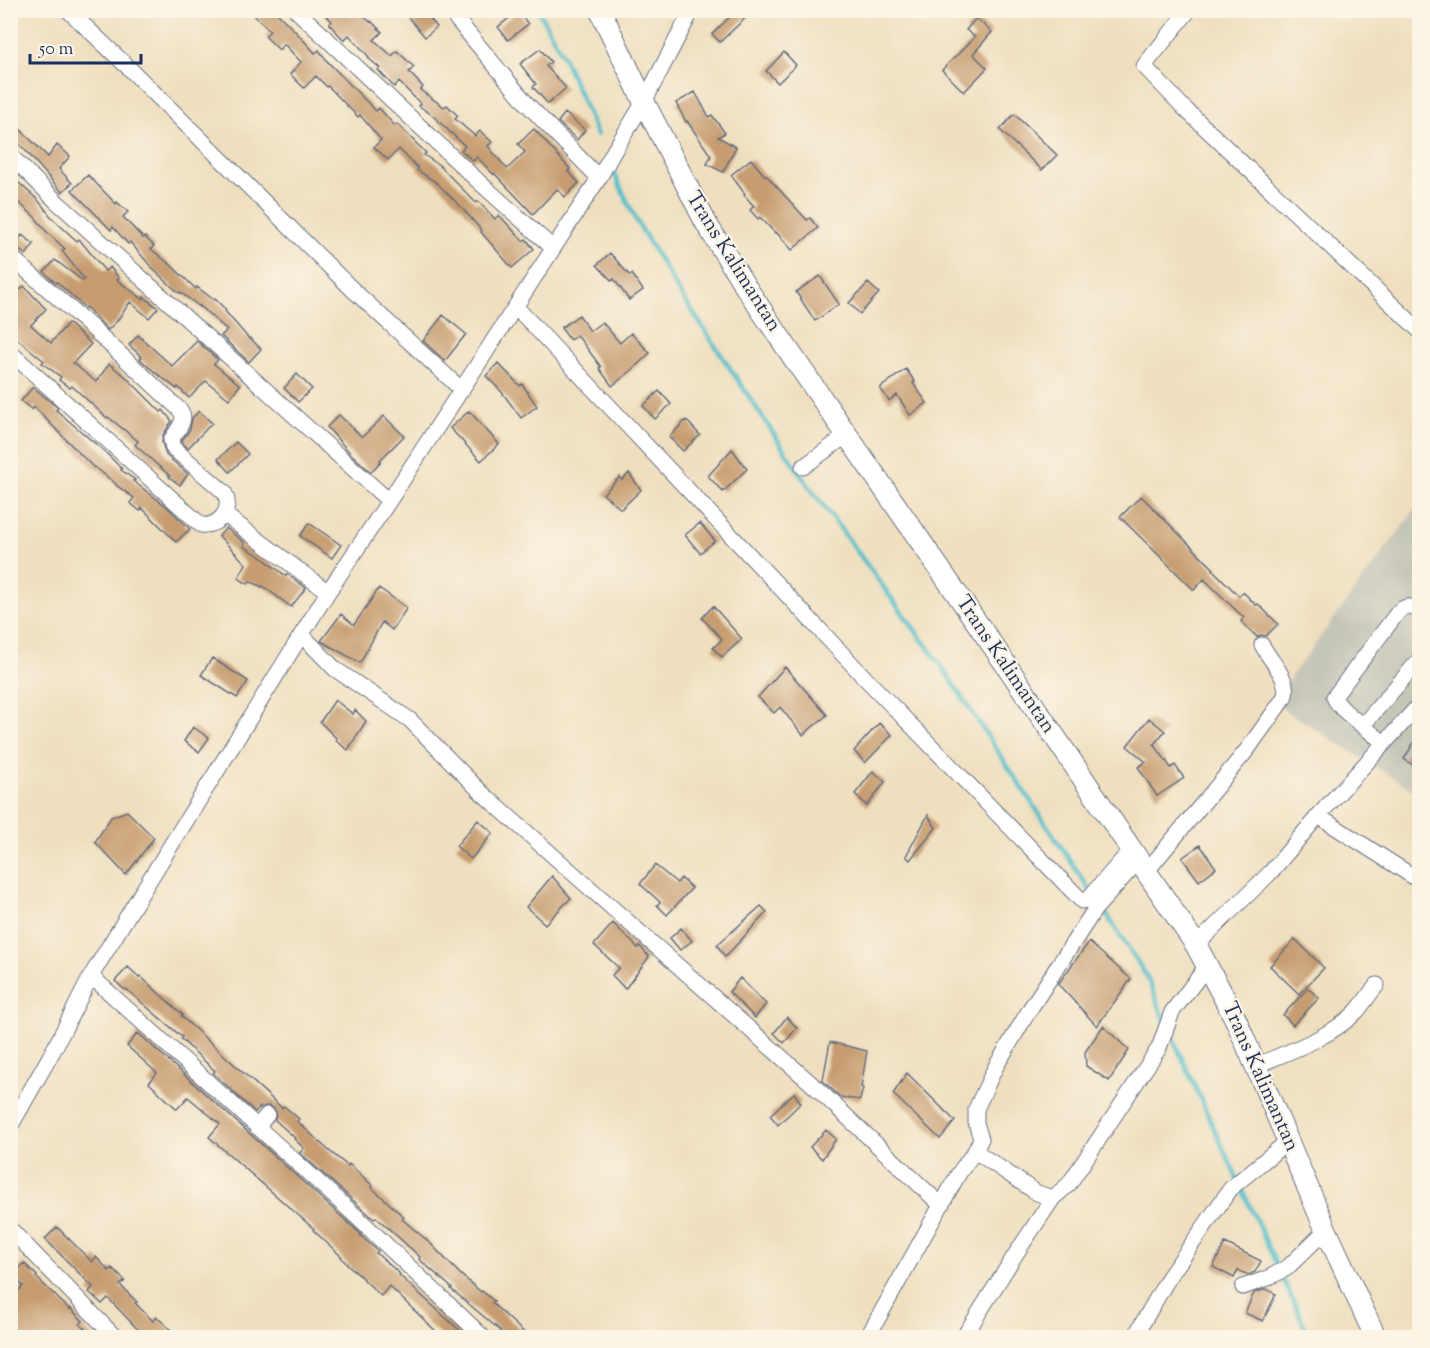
<svg xmlns="http://www.w3.org/2000/svg" width="1430" height="1348" viewBox="0 0 1430 1348" font-family="'Sorts Mill Goudy',serif">
  <style>
    .industrial { fill: #c5c5b8 }
    .lines { fill: none; stroke-linecap: round; stroke-linejoin: round }
    .stream { stroke: #51beca; stroke-width: 4.5 }
    .building { fill: #c69c6f }
    .minor-casing { stroke: #656d80; stroke-width: 17 }
    .highway-casing { stroke: #656d80; stroke-width: 23 }
    .minor { stroke: #fff; stroke-width: 15 }
    .highway { stroke: #fff; stroke-width: 21 }
    .labels { text-anchor: middle; dominant-baseline: central; stroke-width: 4.5; stroke-linejoin: round; paint-order: stroke }
    .street-label { font-size: 21px; fill: #1b2f5e; stroke: #fcf5e5 }
  </style>
  <rect width="100%" height="100%" fill="#fcf5e5"/>
  <filter id="ink" filterUnits="userSpaceOnUse"><feTurbulence type="fractalNoise" baseFrequency=".0167" numOctaves="2"/><feDisplacementMap in="SourceGraphic" scale="12" xChannelSelector="R" yChannelSelector="G"/><feConvolveMatrix kernelMatrix="1 2 1 2 8 2 1 2 1" color-interpolation-filters="sRGB"/></filter>
  <filter id="wash" filterUnits="userSpaceOnUse"><feTurbulence type="fractalNoise" baseFrequency=".008" numOctaves="4" result="noise"/><feDisplacementMap in="SourceGraphic" scale="24" xChannelSelector="R" yChannelSelector="G"/><feGaussianBlur stdDeviation="1.35" result="paint"/><feColorMatrix in="noise" values="0 0 0 0 0 0 0 0 0 0 0 0 0 0 0 0 0 1.4 0 .05"/><feComposite in="paint" operator="in"/></filter>
  <g filter="url(#wash)">
    <rect width="100%" height="100%" fill="#efdfbf"/>
    <path class="industrial" d="M1419,504V794L1272,702Z"/>
    <g class="lines">
      <path class="stream" d="M538,10L562,54L597,135
        M611,167L636,220L676,287L803,478L940,664L1091,892
        M1101,906L1146,975L1165,1021
        M1170,1032L1310,1338"/>
    </g>
    <g id="blocks">
      <path class="building" d="M249,10H274L296,32L315,53L319,50L327,61L376,111L379,108L395,126L397,124L426,153L424,155L439,165L476,203L478,201L495,219L499,215L523,241L526,239L534,249L512,268L481,232L482,231L463,209L437,183L417,170L418,168L399,149L388,160L374,147L381,140L360,115L358,117L328,86L327,87L316,76L304,88L290,74L301,62L284,44L279,50L265,36L270,31Z
        M319,10H358L370,22L371,21L382,32L374,40L392,56L397,51L414,67L409,72L423,87L420,90L444,107L447,105L458,116L455,119L475,136L480,131L492,142L488,146L507,169L525,152L518,144L534,129L570,169L568,171L579,183L565,197L557,189L533,214L494,173L493,174L477,157L473,161L461,150L465,146L432,115L419,106L421,104L399,82L394,87L378,70L380,68L368,58L369,57L349,35L344,40L329,24L332,21Z
        M402,10H423L437,27L425,37Z
        M737,10H754L720,42L712,34Z
        M518,11L528,24L508,40L498,27Z
        M976,18L992,32L973,54L987,68L964,92L942,70L975,37L966,30Z
        M540,49L551,62L546,66L566,88L548,104L533,87L536,84L520,64Z
        M784,52L796,65L778,83L766,71Z
        M695,92L709,117L712,115L725,133L718,137L736,147L723,172L707,164L711,156L687,121L686,122L676,103Z
        M565,113L585,130L577,140L558,122Z
        M1014,114L1057,155L1042,170L1000,130Z
        M10,119L48,157L57,145L70,156L59,169L72,183L62,192L25,150L10,135Z
        M751,159L765,176L766,175L807,220L810,218L818,228L792,250L776,232L775,233L760,217L758,219L750,210L754,206L744,195L745,194L731,175Z
        M10,175L38,200L53,219L77,241L79,239L105,271L110,267L119,278L117,280L143,299L144,297L158,308L149,318L130,302L117,321L108,330L86,307L85,308L57,282L56,283L44,272L55,260L83,281L84,279L62,251L65,249L46,231L35,217L10,195Z
        M88,175L116,204L117,202L128,212L123,217L143,238L145,237L154,246L151,249L171,265L196,289L197,287L214,300L215,299L226,310L225,311L249,339L250,338L261,349L249,362L221,336L227,330L200,306V307L180,292L179,293L154,270L130,242L128,244L113,227L111,230L72,190Z
        M22,235L34,244L26,255L14,246Z
        M610,253L630,276L632,274L643,290L629,300L614,279L612,281L597,265Z
        M820,276L839,304L815,321L796,292Z
        M868,283L879,293L860,314L849,303Z
        M24,286L46,309L31,325L51,343L68,323L91,344L73,363L96,382L109,364L125,376L161,412L163,410L172,421L163,435L162,442L166,455L188,474L180,485L169,477L170,476L135,445L138,441L108,417L107,418L72,386L70,388L59,380L61,377L42,363L44,361L10,333V300Z
        M443,315L466,334L445,361L423,341Z
        M579,315L590,331L602,322L620,343L631,333L650,353L631,371L612,386L599,368L601,367L577,335L570,340L561,328Z
        M138,335L172,366L197,341L218,360L214,364L240,385L229,399L206,381L189,398L178,387L177,389L151,369L140,359L142,357L129,345Z
        M498,363L520,386L522,384L537,406L521,418L501,391L486,376Z
        M906,369L915,382L913,383L927,403L910,415L897,395L889,401L880,388Z
        M297,374L312,389L298,402L284,388Z
        M33,387L58,408L56,410L105,452L122,469L121,470L135,480L133,481L166,506L190,529L176,542L142,508L140,511L130,503L134,498L116,485V484L95,467L94,468L34,407L32,410L21,401Z
        M659,391L671,404L655,419L643,406Z
        M199,411L212,423L188,448L181,442L190,429L192,418Z
        M469,411L499,444L481,461L450,428Z
        M339,415L362,437L384,416L404,436L380,460L381,461L371,472L351,454L327,427Z
        M686,420L700,435L683,451L669,437Z
        M236,442L248,454L230,472L218,459Z
        M732,449L747,469L723,492L708,476Z
        M629,473L641,490L621,509L603,494L620,477L622,480Z
        M1141,496L1214,569L1213,570L1239,596L1243,592L1256,605L1258,604L1278,624L1266,636L1261,635L1257,637L1241,621L1244,618L1204,579L1194,590L1120,517Z
        M309,523L341,545L332,558L300,536Z
        M700,523L715,541L700,553L685,535Z
        M226,528L245,543L243,546L260,556L286,576L287,574L306,588L291,607L263,586L262,587L250,581L248,584L238,578L246,564L219,536Z
        M379,588L407,608L392,630L382,622L360,663L321,641L341,614L354,625Z
        M713,606L742,639L722,657L713,648L722,639L702,618Z
        M212,658L248,681L237,698L201,675Z
        M785,667L827,715L803,735L780,707L774,713L758,697Z
        M335,700L353,714L355,710L366,721L348,750L336,741L337,739L320,722Z
        M1149,718L1165,731L1154,744L1171,768L1175,765L1184,778L1157,796L1138,767L1146,762L1127,746Z
        M879,723L892,735L865,763L854,751Z
        M193,727L209,738L199,752L184,741Z
        M1419,734V769L1404,759Z
        M873,771L885,782L867,806L855,794Z
        M127,811L154,838L126,875L95,842L111,817Z
        M928,815L936,828L910,860L906,856Z
        M478,820L493,833L471,859L456,846Z
        M1200,845L1216,868L1199,881L1182,858Z
        M655,865L677,883L681,878L692,888L667,915L657,905L660,902L640,884Z
        M552,876L571,898L545,924L526,907Z
        M761,906L767,912L725,957L717,945Z
        M613,923L638,948L640,946L649,957L625,989L612,975L619,968L594,945Z
        M681,928L692,941L680,950L670,938Z
        M1295,939L1324,968L1299,994L1270,966Z
        M1089,942L1131,979L1097,1026L1058,984Z
        M128,967L139,977L140,976L183,1015L181,1016L282,1108L284,1106L299,1119L297,1121L327,1149L348,1166L349,1164L373,1186L371,1187L404,1217L402,1219L430,1243L460,1274L481,1292L482,1291L494,1301L492,1303L530,1338H495L501,1331L451,1289L452,1288L419,1259L420,1257L376,1217L374,1219L300,1153L304,1148L294,1139L295,1138L275,1120L276,1112L274,1108L269,1106H264L261,1108L260,1107L255,1112L213,1073L215,1071L181,1039L182,1037L126,989L125,990L115,981Z
        M740,978L766,1004L755,1018L729,992Z
        M1308,988L1319,998L1293,1025L1283,1015Z
        M787,1017L797,1028L784,1043L774,1033Z
        M1103,1026L1129,1050L1109,1081L1086,1066L1085,1052Z
        M138,1033L352,1226L361,1234L360,1235L378,1251L376,1253L400,1274L399,1275L468,1338H443L389,1286L381,1296L341,1258L342,1257L313,1230L314,1229L209,1137L220,1124L188,1097L177,1109L149,1083L157,1073L127,1046Z
        M830,1042L867,1051L861,1087L863,1088L860,1100L840,1097L822,1080H823Z
        M907,1073L955,1121L940,1139L893,1094Z
        M794,1093L801,1103L778,1125L770,1115Z
        M826,1130L836,1139L822,1159L810,1147Z
        M57,1227L92,1262L96,1257L109,1271L112,1268L125,1281L120,1285L137,1302L135,1303L153,1321L157,1317L172,1331L166,1338H146L108,1298L102,1304L89,1292L93,1287L45,1239Z
        M1225,1243L1261,1261L1255,1272L1248,1275L1238,1270L1234,1278L1213,1267Z
        M24,1263L37,1276L36,1277L69,1309L70,1308L83,1321L80,1324L94,1338H23L10,1326V1299L23,1286L12,1275Z
        M1266,1289L1276,1294L1263,1321L1245,1313L1254,1293Z"/>
    </g>
  </g>
  <g filter="url(#ink)">
    <use href="#blocks" fill-opacity="0" stroke="#656d80" stroke-width="1.5"/>
    <g class="lines">
      <g class="minor-casing">
        <path id="minor" d="M68,10L131,70L353,290L462,390
          M296,10L478,181L553,248
          M449,10L527,104L599,178
          M1189,10L1144,66L1183,107L1420,331
          M10,155L56,201L389,501
          M10,256L90,326L180,410C188,420 177,430 171,440L173,448L224,492C234,509 219,527 201,525L10,352
          M516,307L866,679L1082,901L1087,900L1131,850
          M803,467L847,435
          M224,514L328,592
          M302,635L335,669L410,720L482,793L813,1085L941,1205
          M1363,725L1420,659
          M1384,743C1373,733 1338,710 1334,697L1398,612C1406,605 1411,605 1420,612
          M1318,816L1420,881
          M1146,872L1247,750L1284,698C1292,681 1270,661 1262,645
          M1196,945L1270,873L1318,816L1420,704
          M91,976L359,1219L484,1338
          M1255,1066C1288,1052 1332,1037 1357,1011C1364,1003 1370,993 1377,985
          M10,1127L53,1051L91,976L150,879L328,592L389,501L599,178L614,151L644,102L692,10
          M257,1127L267,1115
          M975,1151L1037,1193L1053,1198L1069,1184L1085,1160L1159,1048L1172,1012L1207,966
          M10,1229L116,1338
          M1243,1287L1268,1278L1287,1268L1326,1230
          M867,1338L959,1173L975,1151L981,1139L976,1123V1109L995,1068L1030,1009L1095,909L1138,861
          M963,1338L1017,1252L1053,1198
          M1134,1338L1169,1277L1231,1188L1288,1141"/>
      </g>
      <g class="highway-casing">
        <path id="highway" d="M600,10L644,102L706,223L745,286L793,357L1011,672L1196,945L1236,1020L1326,1230L1376,1338"/>
      </g>
      <use href="#minor" class="minor"/>
      <use href="#highway" class="highway"/>
    </g>
  </g>
  <g class="labels">
    <g class="street-label">
      <text transform="translate(733 262) rotate(58)">Trans Kalimantan</text>
      <text transform="translate(1005 665) rotate(56)">Trans Kalimantan</text>
      <text transform="translate(1260 1077) rotate(66)">Trans Kalimantan</text>
    </g>
  </g>
  <rect width="1430" height="1348" fill="none" stroke="#fcf5e5" stroke-width="36"/>
  <path d="M30 54v9h111v-9" fill="none" stroke="#1b2f5e" stroke-width="3"/>
  <text x="39" y="54" font-size="18" fill="#1b2f5e" stroke="#fcf5e5" stroke-width="4.5" paint-order="stroke">50 m</text>
</svg>
